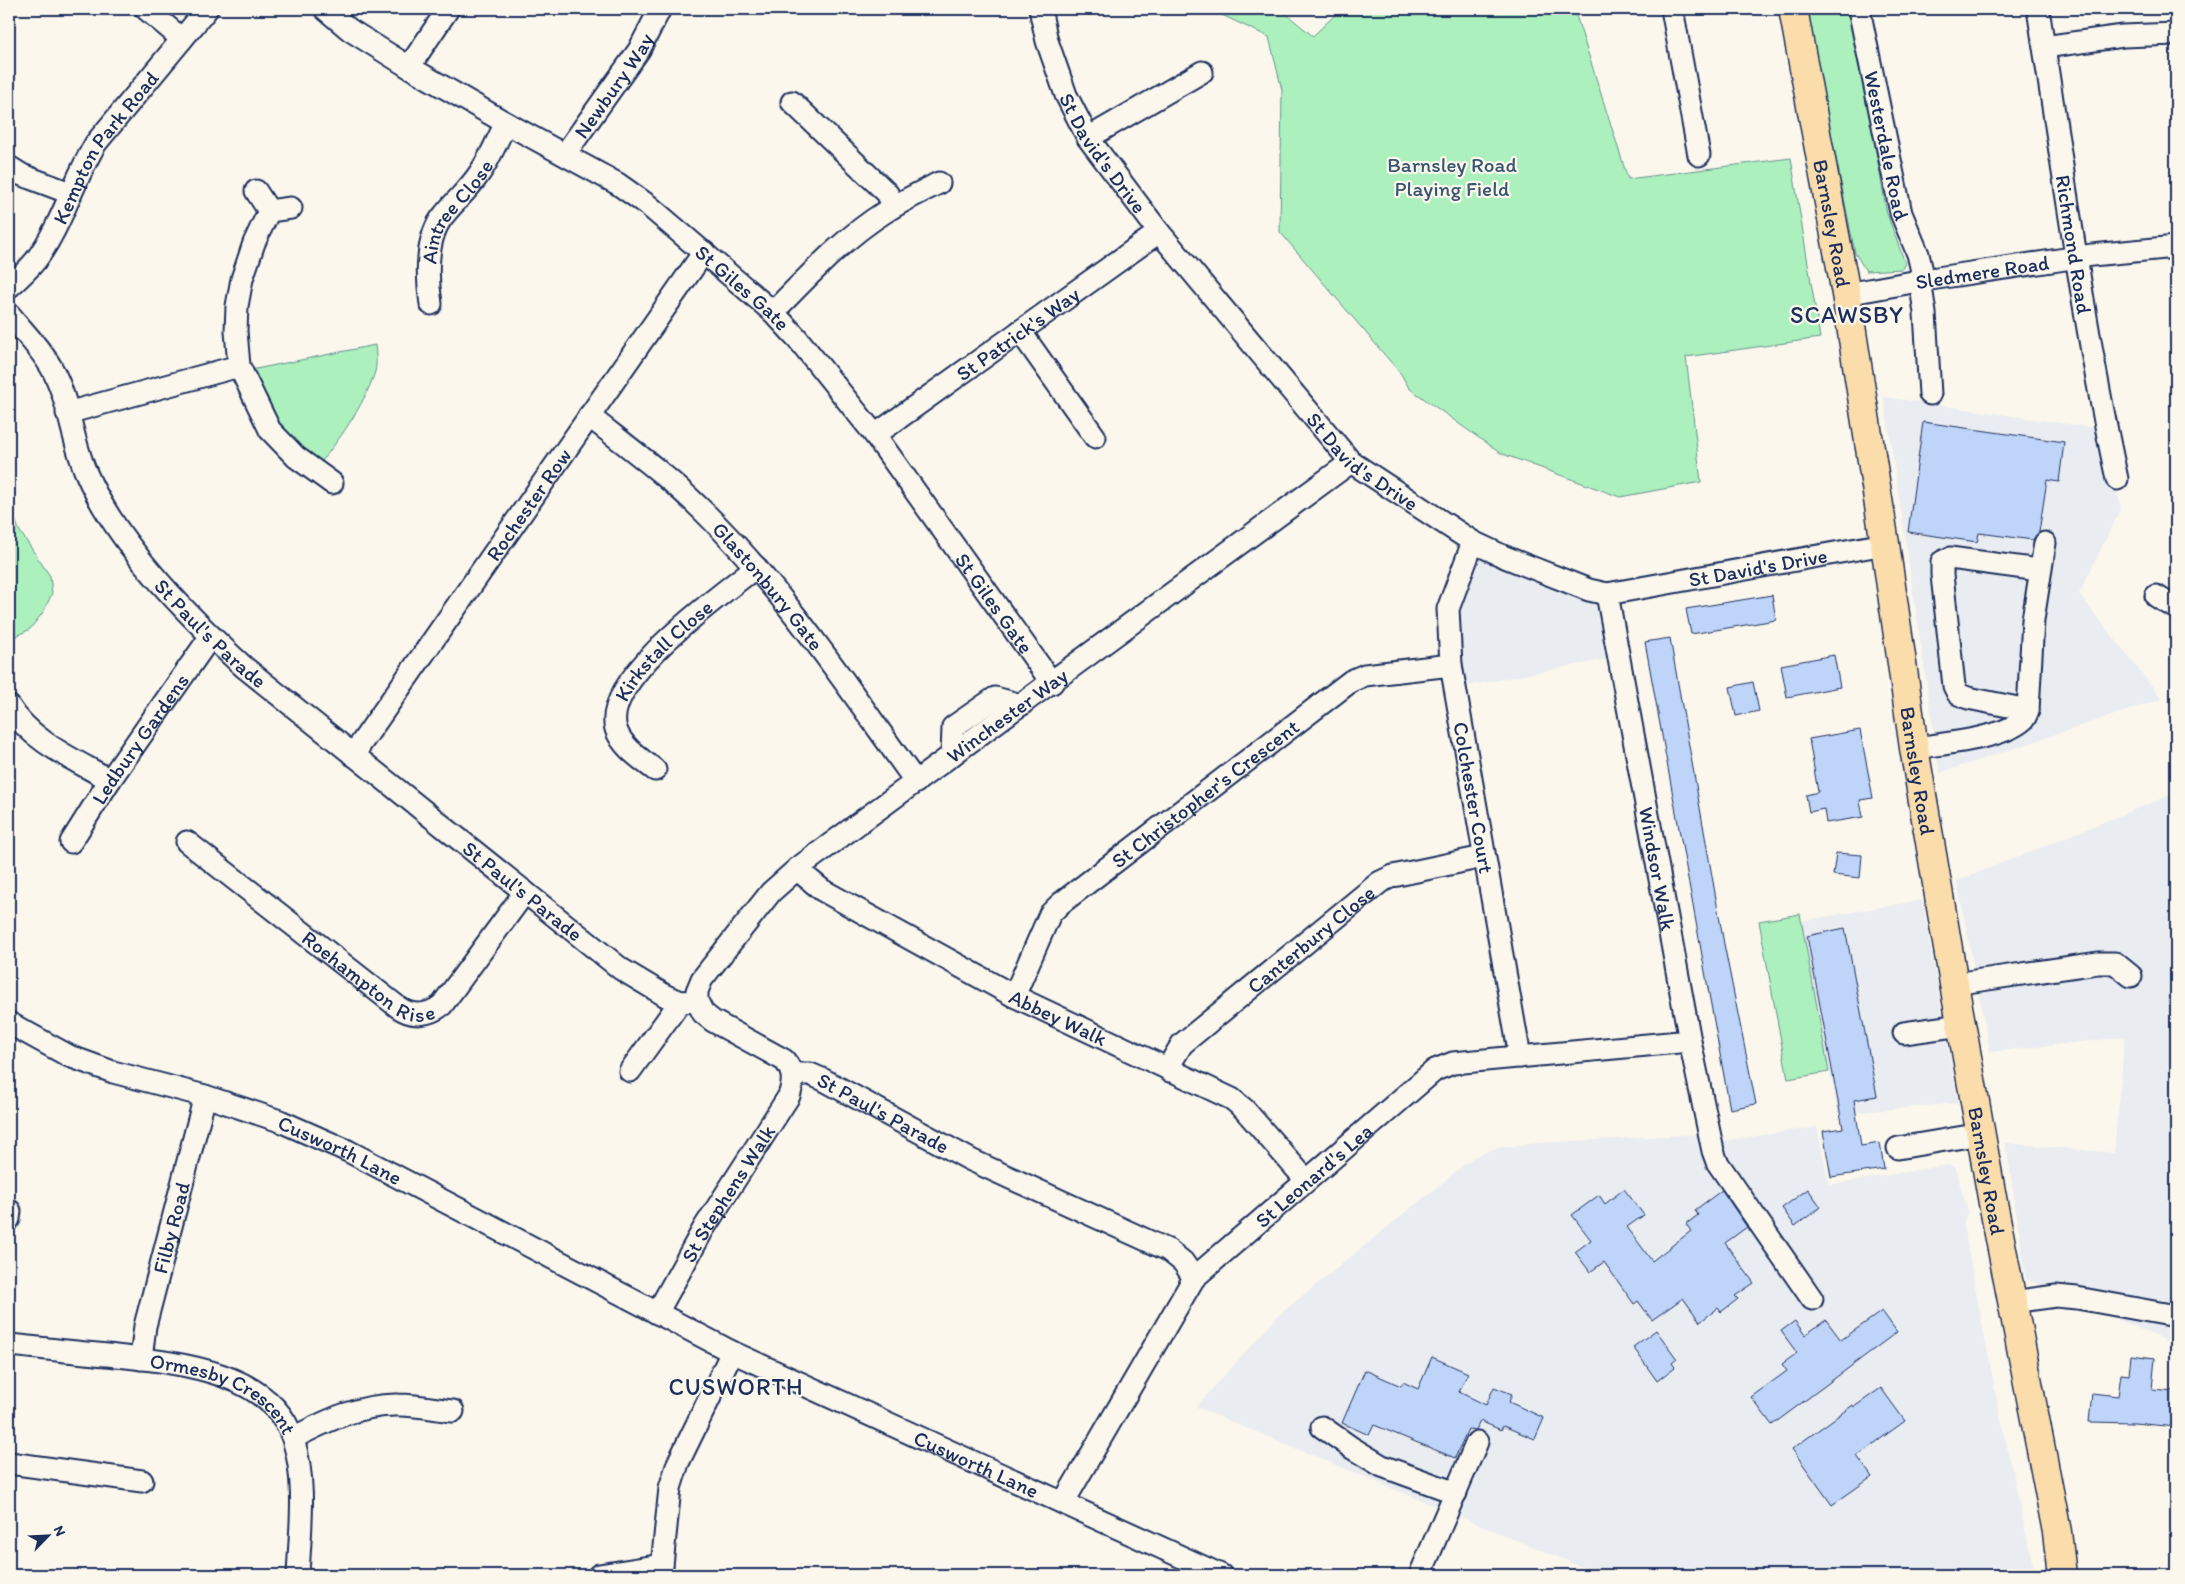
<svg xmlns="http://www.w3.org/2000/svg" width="2185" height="1584" viewBox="0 0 2185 1584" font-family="Itim,sans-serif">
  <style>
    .built { fill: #e9ecf0 }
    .green { fill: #acf1bd; stroke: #64908e }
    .building { fill: #bfd4f9; stroke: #1b2f5e }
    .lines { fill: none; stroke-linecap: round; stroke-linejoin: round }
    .minor-casing { stroke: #1b2f5e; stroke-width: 25 }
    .highway-casing { stroke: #1b2f5e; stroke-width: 31 }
    .minor { stroke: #fbf7ec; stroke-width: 21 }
    .highway { stroke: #fbddab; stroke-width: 28 }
    .labels { text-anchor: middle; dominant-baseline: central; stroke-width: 4.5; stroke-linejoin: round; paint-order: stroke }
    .street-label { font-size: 21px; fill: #1b2f5e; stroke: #fbf7ec }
    .park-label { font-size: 21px; fill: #385671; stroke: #fbf7ec }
    .quarter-label { font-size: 24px; letter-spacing: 1px; fill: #1b2f5e; stroke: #fbf7ec }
  </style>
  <rect width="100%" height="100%" fill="#fbf7ec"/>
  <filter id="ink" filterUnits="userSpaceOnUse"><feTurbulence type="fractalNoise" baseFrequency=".02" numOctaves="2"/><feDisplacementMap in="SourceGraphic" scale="10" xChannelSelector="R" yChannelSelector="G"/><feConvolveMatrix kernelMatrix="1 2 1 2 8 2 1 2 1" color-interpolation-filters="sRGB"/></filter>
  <g filter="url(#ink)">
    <path class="built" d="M1884,397L2101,429L2121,508L2079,594L2162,699L1940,773Z
      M1473,542L1607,594L1619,657L1455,688L1448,626Z
      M2176,793V1345L2026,1279L2006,1143L2114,1153L2125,1037L1990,1052L1957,881Z
      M1922,900L1958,1103L1838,1114L1801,921Z
      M1817,1127L1829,1185L1947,1165L1955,1167L1968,1212L1963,1224L1998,1406L2035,1575H1601L1196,1407L1279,1315L1474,1157L1496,1148L1539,1143L1702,1134L1704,1144Z"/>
    <path class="green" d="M1209,9H1280L1313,36L1341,9H1574L1628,179L1791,158L1820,338L1686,357L1701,482L1620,497L1500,453L1409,388L1401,374L1280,232L1282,90L1269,37Z
      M1806,9H1851L1887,214L1905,263L1902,269L1866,271L1855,253Z
      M375,345C376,353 377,363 375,372C363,408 338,441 315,470L296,457L241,372Z
      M9,502L19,530L50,576L52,593L44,611L30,629L9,640Z
      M1800,914L1829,1072L1788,1079L1759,921Z"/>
    <path class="building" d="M1923,422L2064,442L2059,482L2047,480L2039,532L2033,540L1979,533L1977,542L1908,532Z
      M1772,595L1776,620L1691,634L1686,609Z
      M1670,638L1724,944L1756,1104L1730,1109L1645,642Z
      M1834,655L1840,687L1787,697L1781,665Z
      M1753,682L1759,711L1736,716L1730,687Z
      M1860,730L1873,798L1860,800L1863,817L1826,823L1824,809L1809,812L1806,795L1818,792L1809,739Z
      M1836,853L1862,855L1860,878L1833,875Z
      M1845,928L1877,1096L1854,1100L1861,1146L1880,1143L1884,1169L1831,1177L1823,1131L1843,1128L1807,936Z
      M1624,1189L1644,1215L1627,1227L1652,1261L1691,1231L1686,1224L1698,1215L1695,1210L1722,1190L1747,1227L1725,1243L1754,1283L1735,1296L1738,1299L1721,1312L1718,1308L1700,1322L1683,1298L1652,1320L1638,1301L1634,1304L1604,1262L1590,1272L1575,1252L1591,1240L1572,1215L1599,1195L1605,1204Z
      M1808,1189L1821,1207L1795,1226L1782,1208Z
      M1882,1311L1897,1332L1772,1425L1751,1397L1787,1371L1782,1364L1797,1353L1781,1331L1795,1321L1805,1335L1826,1320L1841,1340Z
      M1656,1330L1677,1359L1672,1363L1675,1367L1657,1381L1633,1347Z
      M2131,1355L2155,1358L2152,1389L2176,1391V1427L2134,1423L2089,1422L2092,1393L2118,1396L2121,1374L2129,1375Z
      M1432,1357L1468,1373L1459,1392L1486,1405L1494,1387L1512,1394L1509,1402L1544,1418L1535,1439L1503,1426L1501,1430L1480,1421L1476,1430L1468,1429L1455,1458L1374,1425L1369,1435L1342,1423L1365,1370L1401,1386L1403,1382L1418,1389Z
      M1881,1388L1905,1421L1857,1456L1872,1477L1832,1505L1792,1449L1853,1405L1854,1407Z"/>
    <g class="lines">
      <g class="minor-casing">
        <g id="minor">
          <path d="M146,9L182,39"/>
          <path id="s1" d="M325,9L350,30L409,67L506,123L618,184L649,206L773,312L797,338L875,435L1052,683"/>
          <path id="s2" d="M1040,9L1047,41L1066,95L1088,138L1159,232L1351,462L1473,542L1505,557L1589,590L1607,594L1885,544"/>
          <path d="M1672,9L1699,155"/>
          <path id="s3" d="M1859,9L1901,213L1918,254L1924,280"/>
          <path id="s4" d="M2038,9C2063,166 2083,323 2117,479"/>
          <path d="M2044,47L2123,36L2176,34"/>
          <path d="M409,67L448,9"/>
          <path d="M792,102L887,193L894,206"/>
          <path d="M1088,138L1202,72"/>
          <path id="s5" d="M565,154L639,50L660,9"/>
          <path d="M9,167L22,175L70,193"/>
          <path d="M256,191L269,211L291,208"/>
          <path d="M269,211L254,243L242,279L237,306L236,331L239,366L270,430L296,457L332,483"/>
          <path d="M1920,280L1925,313L1930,394"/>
          <path id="s6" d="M9,287C18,279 28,270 36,260C62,225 73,181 96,143L207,9"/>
          <path id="s7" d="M1846,294L1924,280L2092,255L2176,247"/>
          <path id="s8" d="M431,304C427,278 425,237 444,215C455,201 469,189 479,174C490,159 497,140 506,123"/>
          <path d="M773,312C808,277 842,239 885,212C902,201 921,192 939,183"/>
          <path id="s9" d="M9,314C23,331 40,348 51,367C69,398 72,442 87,475C117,544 189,617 244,667L621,969L666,996L680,1002L697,1001"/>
          <path d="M1020,331L1095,437"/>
          <path d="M67,413L239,366"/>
          <path id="s10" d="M589,416C628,447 668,476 703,511C785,591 849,689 916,782"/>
          <path id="s11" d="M875,435L1159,232"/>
          <path id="s12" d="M1473,542L1448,609L1451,665L1520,1057"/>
          <path id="s13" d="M1607,594L1690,1041L1713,1151L1717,1162L1812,1299"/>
          <path d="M2156,596L2176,608"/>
          <path d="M9,706C32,742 73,759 110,780"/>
          <path d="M2028,710L1968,698L1958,694L1954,686L1942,575V562L1950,558L2040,570"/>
          <path d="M1914,748C1941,744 2002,739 2023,720C2025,718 2027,713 2028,710L2033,620L2045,543"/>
          <path id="s14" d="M353,755L704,252"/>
          <path d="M952,755L953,727L995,698L1021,705"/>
          <path id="s15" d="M655,770C641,759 622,747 616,729C601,679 721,595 756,567"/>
          <path id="s16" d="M71,842L110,780L211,636"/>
          <path id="s17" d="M187,842L398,1007C412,1017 428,1016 442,1005L525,892"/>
          <path id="s18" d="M798,868L805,876L822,890L1014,996L1232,1099L1244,1109L1306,1180"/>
          <path d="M1954,984L2098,963H2115L2131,976"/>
          <path id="s19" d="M1014,996L1050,914L1060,904L1351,681L1365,675L1451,665"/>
          <path id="s20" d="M697,1001V991L702,979L771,892L798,868L1351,462"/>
          <path id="s21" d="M9,1023L69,1056L113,1072L205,1096L280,1121L348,1151L732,1352L1221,1575"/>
          <path d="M1904,1033L1961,1025"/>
          <path d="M630,1071L680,1002"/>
          <path id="s22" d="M1170,1071L1173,1059L1182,1044L1380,882L1393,876L1483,857"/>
          <path id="s23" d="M792,1074H810L824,1080L971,1160L1168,1250L1183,1262L1194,1278"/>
          <path d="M1898,1148L1981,1134"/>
          <path d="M9,1219L10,1211"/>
          <path d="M2012,1302L2056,1296L2077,1298L2176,1316"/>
          <path id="s24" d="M657,1313L704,1228L789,1096C794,1082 794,1071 784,1060L713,1021L703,1013L697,1001"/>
          <path id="s25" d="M9,1345C41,1348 74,1352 107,1355C169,1362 270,1368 293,1439C307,1482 300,1531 298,1575"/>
          <path id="s26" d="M141,1359L145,1326L205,1096"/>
          <path d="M1322,1427L1352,1448L1382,1466L1456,1493"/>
          <path d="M293,1438C326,1421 360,1404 399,1405C417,1405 436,1409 453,1411"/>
          <path d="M9,1463L142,1481"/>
          <path id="s27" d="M1063,1503L1194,1278L1435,1070L1453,1063L1690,1041"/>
          <path d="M599,1575L662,1565"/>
          <path d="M661,1575L670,1488L678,1463L732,1352"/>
          <path d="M1420,1575L1477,1442"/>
        </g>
      </g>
      <g class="highway-casing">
        <g id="highway">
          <path id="s28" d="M1793,9L1846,294L1885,544L1914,748L1954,984L1993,1203L2057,1532L2062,1575"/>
        </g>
      </g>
      <use href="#minor" class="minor"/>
      <use href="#highway" class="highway"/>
    </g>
  </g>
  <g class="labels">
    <g class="street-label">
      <text stroke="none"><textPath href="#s5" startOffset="84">Newbury Way</textPath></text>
      <text stroke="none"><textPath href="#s3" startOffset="139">Westerdale Road</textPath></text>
      <text stroke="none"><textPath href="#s6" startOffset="171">Kempton Park Road</textPath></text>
      <text stroke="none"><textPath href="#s2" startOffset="159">St David's Drive</textPath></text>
      <text stroke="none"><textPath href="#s8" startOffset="101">Aintree Close</textPath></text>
      <text stroke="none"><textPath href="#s28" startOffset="218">Barnsley Road</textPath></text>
      <text stroke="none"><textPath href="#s4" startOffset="238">Richmond Road</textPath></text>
      <text stroke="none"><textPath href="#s7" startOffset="138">Sledmere Road</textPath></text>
      <text stroke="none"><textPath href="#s1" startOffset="504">St Giles Gate</textPath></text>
      <text stroke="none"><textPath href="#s11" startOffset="175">St Patrick's Way</textPath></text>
      <text stroke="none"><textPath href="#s2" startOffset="564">St David's Drive</textPath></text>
      <text stroke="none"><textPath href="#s14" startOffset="306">Rochester Row</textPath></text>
      <text stroke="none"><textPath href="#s2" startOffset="999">St David's Drive</textPath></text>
      <text stroke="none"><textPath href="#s10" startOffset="248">Glastonbury Gate</textPath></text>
      <text stroke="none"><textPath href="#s1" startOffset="909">St Giles Gate</textPath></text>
      <text stroke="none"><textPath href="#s9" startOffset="384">St Paul's Parade</textPath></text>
      <text stroke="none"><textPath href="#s15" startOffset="154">Kirkstall Close</textPath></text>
      <text stroke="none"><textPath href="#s20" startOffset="429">Winchester Way</textPath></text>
      <text stroke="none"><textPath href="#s16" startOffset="124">Ledbury Gardens</textPath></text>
      <text stroke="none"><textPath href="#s28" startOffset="772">Barnsley Road</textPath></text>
      <text stroke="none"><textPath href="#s19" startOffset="286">St Christopher's Crescent</textPath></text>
      <text stroke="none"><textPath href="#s12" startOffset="262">Colchester Court</textPath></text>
      <text stroke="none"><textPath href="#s13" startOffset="279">Windsor Walk</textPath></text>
      <text stroke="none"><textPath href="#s9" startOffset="789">St Paul's Parade</textPath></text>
      <text stroke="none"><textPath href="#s22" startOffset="196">Canterbury Close</textPath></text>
      <text stroke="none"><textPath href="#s17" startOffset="228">Roehampton Rise</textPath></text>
      <text stroke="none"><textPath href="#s18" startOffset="301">Abbey Walk</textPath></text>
      <text stroke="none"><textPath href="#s23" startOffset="101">St Paul's Parade</textPath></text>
      <text stroke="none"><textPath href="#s21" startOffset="356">Cusworth Lane</textPath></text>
      <text stroke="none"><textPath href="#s28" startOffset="1178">Barnsley Road</textPath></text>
      <text stroke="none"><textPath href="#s27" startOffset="418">St Leonard's Lea</textPath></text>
      <text stroke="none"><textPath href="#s24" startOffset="139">St Stephens Walk</textPath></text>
      <text stroke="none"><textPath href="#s26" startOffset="135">Filby Road</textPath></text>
      <text stroke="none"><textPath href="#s25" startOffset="225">Ormesby Crescent</textPath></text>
      <text stroke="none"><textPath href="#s21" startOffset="1066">Cusworth Lane</textPath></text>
    </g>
    <g class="park-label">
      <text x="1452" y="164">Barnsley Road<tspan x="1452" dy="24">Playing Field</tspan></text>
    </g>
    <g class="quarter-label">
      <text x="1847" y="314">SCAWSBY</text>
      <text x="736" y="1386">CUSWORTH</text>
    </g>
  </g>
  <rect width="2185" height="1584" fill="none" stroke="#fbf7ec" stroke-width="30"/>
  <rect x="15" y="15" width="2155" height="1554" fill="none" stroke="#1b2f5e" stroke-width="2" filter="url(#ink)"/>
  <g transform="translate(48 1536) rotate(66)" stroke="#fbf7ec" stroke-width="4" paint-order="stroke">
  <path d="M0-4L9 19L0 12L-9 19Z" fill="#1b2f5e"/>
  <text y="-8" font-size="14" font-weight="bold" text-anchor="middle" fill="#1b2f5e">N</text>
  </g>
</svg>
